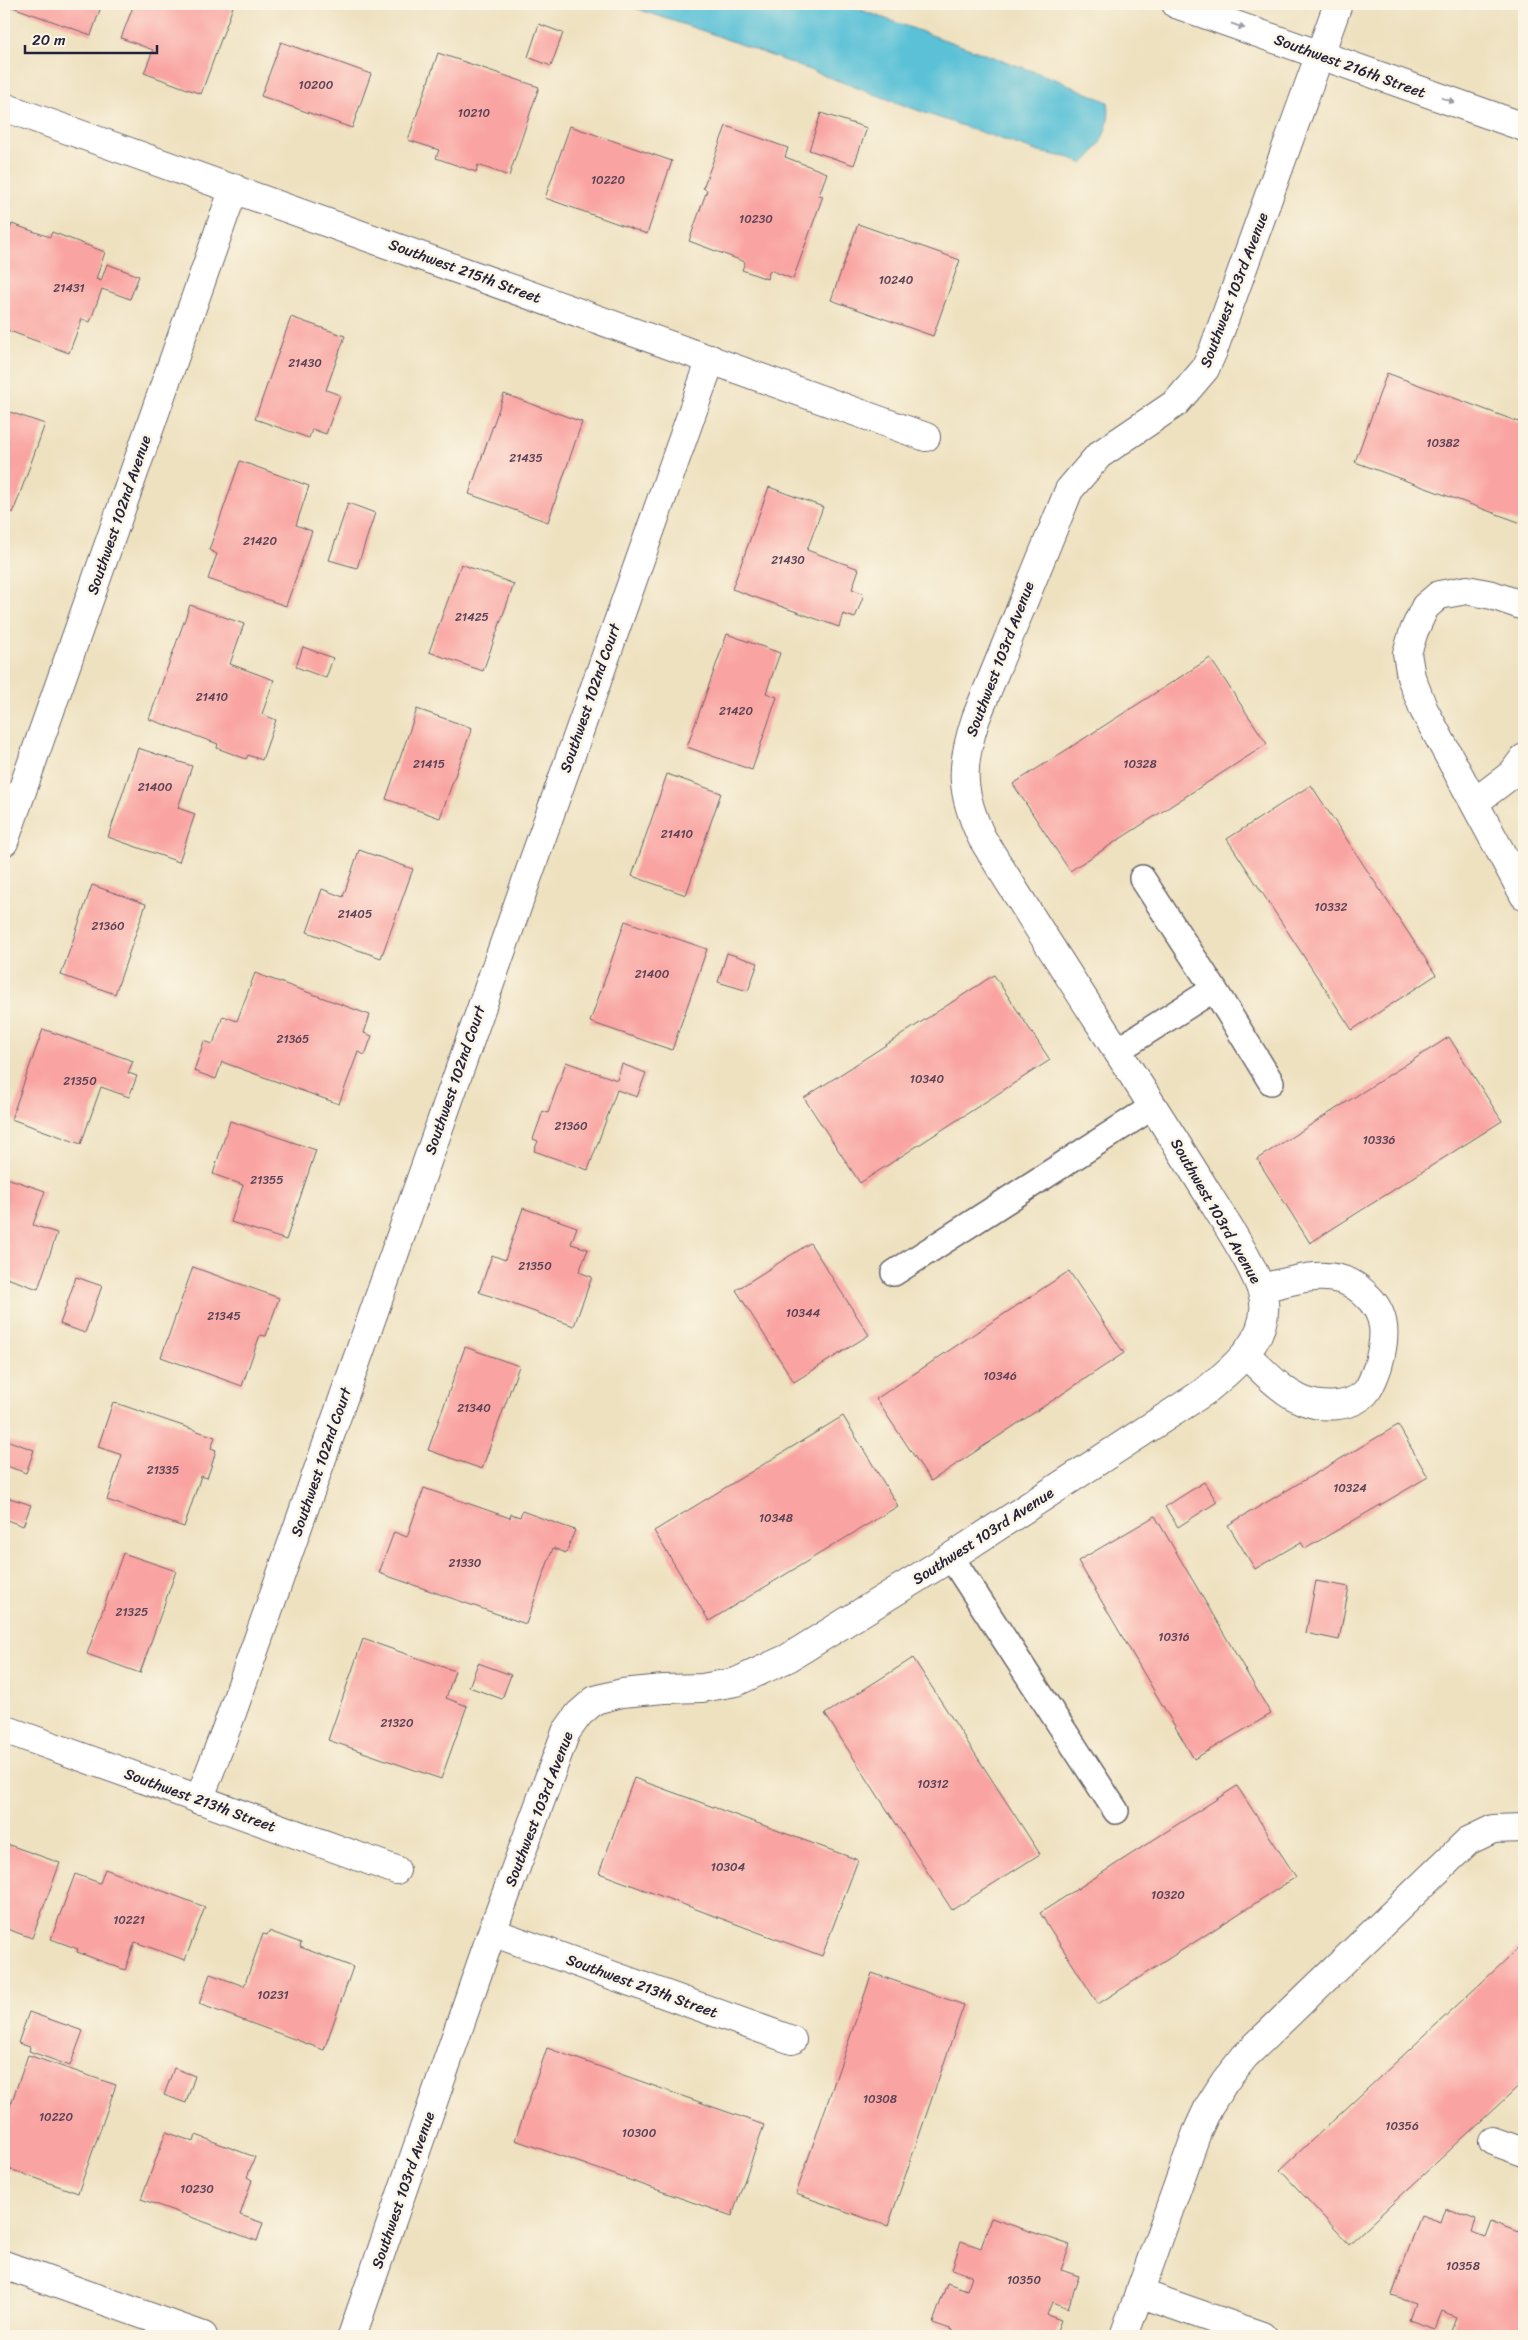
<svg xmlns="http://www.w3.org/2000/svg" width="1528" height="2340" viewBox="0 0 1528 2340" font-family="Sriracha,sans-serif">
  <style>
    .water { fill: #5ac1d7; stroke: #3e7289 }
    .building { fill: #f9a4a2 }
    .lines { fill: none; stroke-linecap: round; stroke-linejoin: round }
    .service-casing { stroke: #69656a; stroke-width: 28 }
    .minor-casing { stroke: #69656a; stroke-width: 30 }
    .tertiary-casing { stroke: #69656a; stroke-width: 30 }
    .secondary-casing { stroke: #69656a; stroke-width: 30 }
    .service { stroke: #fff; stroke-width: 25 }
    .minor { stroke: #fff; stroke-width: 28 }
    .tertiary { stroke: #fff; stroke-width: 28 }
    .secondary { stroke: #fff; stroke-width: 28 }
    .oneway { fill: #9c9ca7 }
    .labels { text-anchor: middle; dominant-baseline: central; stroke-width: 5; stroke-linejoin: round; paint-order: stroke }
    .number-label { font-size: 12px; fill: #584255 }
    .street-label { font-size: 15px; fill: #22223b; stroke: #fcf5e5 }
  </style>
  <rect width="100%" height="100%" fill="#fcf5e5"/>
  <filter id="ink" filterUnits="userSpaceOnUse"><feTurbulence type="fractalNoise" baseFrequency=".02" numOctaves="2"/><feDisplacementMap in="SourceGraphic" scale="10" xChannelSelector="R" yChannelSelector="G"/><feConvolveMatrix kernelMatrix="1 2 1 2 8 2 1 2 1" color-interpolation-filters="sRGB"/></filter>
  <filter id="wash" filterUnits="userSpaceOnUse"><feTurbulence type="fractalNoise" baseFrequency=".0096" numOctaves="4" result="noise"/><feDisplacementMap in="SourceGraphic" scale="20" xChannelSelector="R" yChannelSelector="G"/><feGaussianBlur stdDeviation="1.12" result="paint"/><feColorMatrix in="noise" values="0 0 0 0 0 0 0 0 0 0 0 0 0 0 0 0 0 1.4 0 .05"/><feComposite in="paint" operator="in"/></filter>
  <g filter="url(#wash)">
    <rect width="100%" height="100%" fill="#eee1c0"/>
    <path class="water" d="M623,4H844L1055,79L1108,102C1112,124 1100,149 1083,164L1071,158L1039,152L925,113L715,35Z"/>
    <g id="blocks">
      <path class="building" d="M4,4H102L91,35Z
        M134,4H234L201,94L144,73L153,50L121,38Z
        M539,24L563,33L551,66L528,57Z
        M281,42L371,74L352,128L261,96Z
        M438,53L539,87L509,176L478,165L476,172L436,158L439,150L408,140Z
        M821,113L867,128L854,165L809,150Z
        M570,126L672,161L647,234L545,198Z
        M726,126L788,148L785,157L827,173L819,195L823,196L793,279L770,270L767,279L742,270L745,262L689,241L707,190L703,188Z
        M12,224L50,237L52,232L105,252L96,279L101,281L107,264L139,276L130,299L102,289L90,322L82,319L69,353L4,329V247Z
        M858,224L960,260L933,336L831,300Z
        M291,317L345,336L326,390L340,395L326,434L312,429L309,438L255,419Z
        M1387,373L1524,424V524L1355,462Z
        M504,394L582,422L548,522L469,494Z
        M4,410L45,424L13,513L4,509Z
        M240,461L309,486L296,525L312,531L286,606L208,579L217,554L209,550Z
        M769,487L823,507L807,550L859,569L852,589L864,594L855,618L843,614L839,627L732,589Z
        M348,503L375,513L357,568L329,560Z
        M461,564L514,584L483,671L429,652Z
        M190,605L244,624L230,664L274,680L262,714L276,720L262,760L248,755L246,759L217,748L218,744L149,719Z
        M727,634L780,653L766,693L777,697L752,770L687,747Z
        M303,647L333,658L326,678L296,667Z
        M1210,658L1267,744L1070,871L1013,784Z
        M417,709L472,728L440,818L386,799Z
        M138,748L192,766L178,808L195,814L179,862L108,837Z
        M667,774L721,793L686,895L632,876Z
        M1311,785L1436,975L1352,1030L1227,839Z
        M359,850L413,869L381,958L307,932L322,889L343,897Z
        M92,885L146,904L115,994L61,975Z
        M625,921L707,949L672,1050L590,1022Z
        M727,953L758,963L748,991L718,982Z
        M255,973L370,1015L364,1033L372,1036L365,1055L358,1052L339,1104L222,1062L216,1079L194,1071L204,1041L213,1044L223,1016L237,1021Z
        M994,975L1050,1060L860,1183L804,1098Z
        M43,1029L133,1061L128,1073L137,1076L129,1097L101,1087L81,1144L11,1119Z
        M1449,1037L1502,1121L1310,1243L1257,1159Z
        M566,1062L617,1080L622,1064L646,1073L637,1097L617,1090L588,1170L534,1151L538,1141L533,1139L543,1111L548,1113Z
        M230,1121L316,1150L286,1240L231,1222L243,1185L213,1174Z
        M4,1177L45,1191L33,1225L57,1233L38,1289L4,1277Z
        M523,1208L577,1227L571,1244L588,1249L579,1272L592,1277L574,1326L479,1292L492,1255L505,1260Z
        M810,1243L869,1335L794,1382L736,1290Z
        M193,1267L279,1298L266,1336L260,1335L242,1386L161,1357Z
        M1069,1271L1124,1353L931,1481L876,1399Z
        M76,1277L102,1286L85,1333L60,1324Z
        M465,1347L519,1366L482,1469L428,1450Z
        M113,1402L215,1437L211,1448L216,1450L212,1464L207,1478L201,1476L184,1527L107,1500L122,1455L98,1447Z
        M843,1416L898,1506L709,1621L654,1531Z
        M1398,1425L1428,1477L1305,1549L1301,1542L1255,1569L1228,1525Z
        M9,1441L34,1450L26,1473L4,1465V1454Z
        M1204,1482L1217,1502L1178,1527L1165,1507Z
        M424,1488L510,1518L511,1514L520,1517L522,1511L575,1530L566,1553L553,1548L526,1624L379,1573L394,1532L407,1537Z
        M4,1496L31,1505L23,1526L4,1519Z
        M1155,1516L1271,1714L1194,1759L1078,1561Z
        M123,1553L176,1571L140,1673L87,1654Z
        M1316,1581L1349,1587L1339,1640L1306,1633Z
        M363,1639L455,1671L446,1698L467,1706L441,1779L328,1740Z
        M913,1658L1040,1854L952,1910L825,1714Z
        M478,1663L511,1675L502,1699L469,1687Z
        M634,1778L858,1860L822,1956L599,1873Z
        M1237,1786L1296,1877L1098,2004L1040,1913Z
        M4,1843L60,1863L32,1938L4,1928Z
        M105,1869L205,1907L185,1960L135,1942L125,1970L77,1952L78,1949L51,1939L75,1874L100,1883Z
        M269,1931L301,1943L300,1947L353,1967L324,2050L199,2004L210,1974L244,1986L263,1934L267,1935Z
        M1524,1943V2081L1349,2244L1280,2170Z
        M872,1973L964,2005L888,2226L796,2194Z
        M29,2012L83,2031L70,2066L29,2051L30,2047L18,2043Z
        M547,2048L764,2125L732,2216L515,2140Z
        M28,2055L116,2085L78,2193L4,2167V2124Z
        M174,2068L195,2076L186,2103L164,2095Z
        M166,2132L194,2142L196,2135L255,2157L247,2177L252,2180L240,2215L263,2223L257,2241L141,2199Z
        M1446,2208L1476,2220L1472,2232L1485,2237L1491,2221L1524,2234V2336H1460L1450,2333L1456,2317L1442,2311L1435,2329L1409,2320L1415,2303L1392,2295L1421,2215L1441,2222Z
        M991,2218L1070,2245L1061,2270L1079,2276L1068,2308L1052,2302L1047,2315L1061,2320L1055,2336H951L953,2330L933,2323L947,2283L967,2290L972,2276L952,2269L961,2241L981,2248Z"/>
    </g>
  </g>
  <g filter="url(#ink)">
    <use href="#blocks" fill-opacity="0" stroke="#69656a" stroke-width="1"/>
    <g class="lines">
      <g class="service-casing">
        <path id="service" d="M1214,989L1271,1082
          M1118,1050L1214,989L1142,878
          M894,1273L1154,1106
          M951,1557L1116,1811"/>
      </g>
      <g class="minor-casing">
        <path id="minor" d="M4,107L926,437
          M1524,606L1492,595L1467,590L1439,595L1425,607L1414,631L1407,653L1411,677L1424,710L1524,895
          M1475,802L1512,774L1524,758
          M4,842L234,188
          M1245,1354C1263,1370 1281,1392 1304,1401C1323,1408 1350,1408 1365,1393C1371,1387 1375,1374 1378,1366C1386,1338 1388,1314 1365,1294C1358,1287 1348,1281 1339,1279C1314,1272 1285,1283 1261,1288
          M4,1729L396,1870
          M199,1800L228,1724L711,359
          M492,1932L792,2040
          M1493,2141L1524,2152
          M1139,2293L1262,2336
          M352,2336L492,1932L566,1732L579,1714L595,1700L622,1693L664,1689L702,1688L736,1682L788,1658L951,1557L1204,1392C1231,1370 1268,1341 1264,1302C1262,1276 1219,1213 1205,1189C1132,1071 1054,956 982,838C960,792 960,766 976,718L1069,490L1099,455L1176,403L1205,369L1213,351L1338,4
          M1124,2336L1197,2132L1209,2106L1225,2081L1245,2056L1468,1841L1493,1829L1524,1828"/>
      </g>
      <g class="tertiary-casing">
        <path id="tertiary" d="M4,2265L203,2336"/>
      </g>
      <g class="secondary-casing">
        <path id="secondary" d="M1176,4L1524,127"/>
      </g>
      <use href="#service" class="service"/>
      <use href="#minor" class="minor"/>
      <use href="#tertiary" class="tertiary"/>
      <use href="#secondary" class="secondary"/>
    </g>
    <defs><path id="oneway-solid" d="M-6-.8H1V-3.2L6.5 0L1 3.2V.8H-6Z" transform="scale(1.25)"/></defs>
    <g class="oneway">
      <use href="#oneway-solid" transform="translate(1238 26) rotate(20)"/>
      <use href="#oneway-solid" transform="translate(1448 100) rotate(19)"/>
    </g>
  </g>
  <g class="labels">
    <g class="number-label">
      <text x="316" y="85">10200</text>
      <text x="474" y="113">10210</text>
      <text x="608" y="180">10220</text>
      <text x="756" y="219">10230</text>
      <text x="896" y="280">10240</text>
      <text x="69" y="288">21431</text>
      <text x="305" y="363">21430</text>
      <text x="1443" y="443">10382</text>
      <text x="526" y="458">21435</text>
      <text x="260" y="541">21420</text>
      <text x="788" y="560">21430</text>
      <text x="472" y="617">21425</text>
      <text x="212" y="697">21410</text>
      <text x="736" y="711">21420</text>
      <text x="429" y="764">21415</text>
      <text x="1140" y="764">10328</text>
      <text x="155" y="787">21400</text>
      <text x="677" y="834">21410</text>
      <text x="1331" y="907">10332</text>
      <text x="355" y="914">21405</text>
      <text x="108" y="926">21360</text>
      <text x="652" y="974">21400</text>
      <text x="293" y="1039">21365</text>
      <text x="927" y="1079">10340</text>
      <text x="80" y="1081">21350</text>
      <text x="571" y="1126">21360</text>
      <text x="1379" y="1140">10336</text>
      <text x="267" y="1180">21355</text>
      <text x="535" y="1266">21350</text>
      <text x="803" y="1313">10344</text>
      <text x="224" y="1316">21345</text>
      <text x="1000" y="1376">10346</text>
      <text x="474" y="1408">21340</text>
      <text x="163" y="1470">21335</text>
      <text x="1350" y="1488">10324</text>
      <text x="776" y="1518">10348</text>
      <text x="465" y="1563">21330</text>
      <text x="132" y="1612">21325</text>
      <text x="1174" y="1637">10316</text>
      <text x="397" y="1723">21320</text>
      <text x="933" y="1784">10312</text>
      <text x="728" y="1867">10304</text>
      <text x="1168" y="1895">10320</text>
      <text x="129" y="1920">10221</text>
      <text x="273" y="1995">10231</text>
      <text x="880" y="2099">10308</text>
      <text x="56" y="2117">10220</text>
      <text x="1402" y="2126">10356</text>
      <text x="639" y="2133">10300</text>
      <text x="197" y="2189">10230</text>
      <text x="1463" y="2266">10358</text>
      <text x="1024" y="2280">10350</text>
    </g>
    <g class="street-label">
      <text transform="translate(1350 66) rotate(20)">Southwest 216th Street</text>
      <text transform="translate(465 271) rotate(20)">Southwest 215th Street</text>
      <text transform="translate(1234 290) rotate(-69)">Southwest 103rd Avenue</text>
      <text transform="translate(119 515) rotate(-71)">Southwest 102nd Avenue</text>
      <text transform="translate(1000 659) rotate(-69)">Southwest 103rd Avenue</text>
      <text transform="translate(590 698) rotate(-71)">Southwest 102nd Court</text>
      <text transform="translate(455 1080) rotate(-71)">Southwest 102nd Court</text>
      <text transform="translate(1216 1211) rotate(60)">Southwest 103rd Avenue</text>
      <text transform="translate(321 1462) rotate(-71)">Southwest 102nd Court</text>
      <text transform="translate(983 1536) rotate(-33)">Southwest 103rd Avenue</text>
      <text transform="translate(200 1800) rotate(20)">Southwest 213th Street</text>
      <text transform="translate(539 1809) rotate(-69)">Southwest 103rd Avenue</text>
      <text transform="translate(642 1986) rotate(20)">Southwest 213th Street</text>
      <text transform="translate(403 2190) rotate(-71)">Southwest 103rd Avenue</text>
    </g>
  </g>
  <rect width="1528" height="2340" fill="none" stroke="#fcf5e5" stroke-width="20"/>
  <path d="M25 45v8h132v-8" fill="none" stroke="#22223b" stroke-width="2.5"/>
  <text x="32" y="45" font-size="15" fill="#22223b" stroke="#fcf5e5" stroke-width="4" paint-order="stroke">20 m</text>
</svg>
